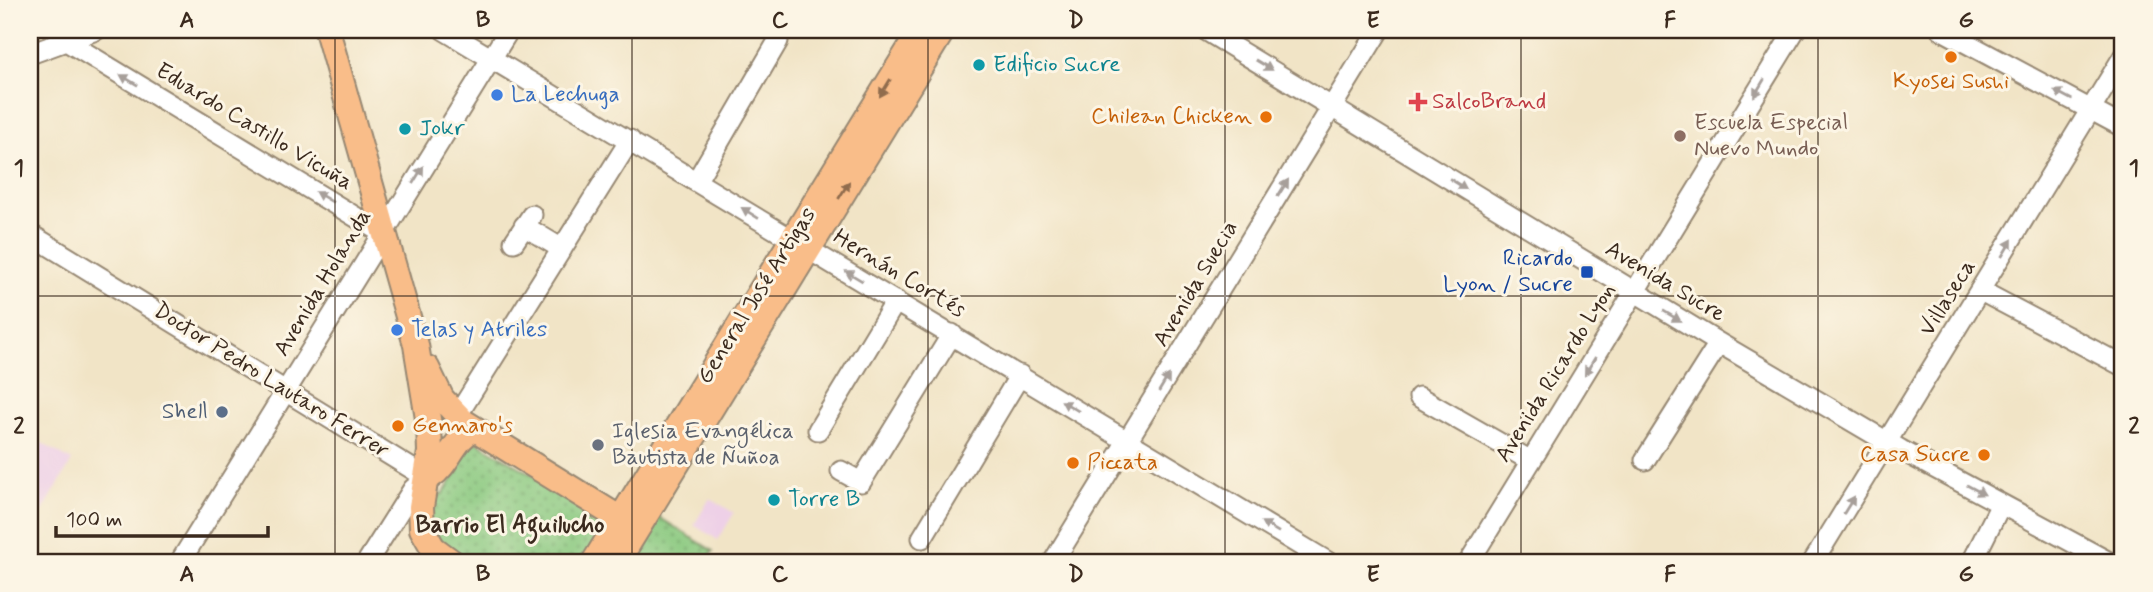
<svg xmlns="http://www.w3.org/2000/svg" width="2153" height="592" viewBox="0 0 2153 592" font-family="Mynerve,sans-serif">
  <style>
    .built { fill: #eed0e7 }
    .grass { fill: url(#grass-dots); stroke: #627a4f; stroke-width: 2 }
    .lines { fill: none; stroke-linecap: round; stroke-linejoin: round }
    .minor-casing { stroke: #968772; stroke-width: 23 }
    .major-casing { stroke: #968772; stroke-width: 28 }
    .minor { stroke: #fff; stroke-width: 19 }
    .major { stroke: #f9bd89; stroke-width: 24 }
    .oneway { fill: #a79f9a }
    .oneway2 { fill: #906c4e }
    .grid { fill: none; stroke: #3b2a1e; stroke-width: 2; stroke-opacity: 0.55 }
    .food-dot { fill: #e8710a; stroke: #fcf5e5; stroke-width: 2.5 }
    .culture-dot { fill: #0f9aa8; stroke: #fcf5e5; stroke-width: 2.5 }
    .shop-dot { fill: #3f7fe0; stroke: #fcf5e5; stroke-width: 2.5 }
    .health-dot { fill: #e0444e; stroke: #fcf5e5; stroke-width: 2.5 }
    .education-dot { fill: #8d6e63; stroke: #fcf5e5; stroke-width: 2.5 }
    .transit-dot { fill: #1a4fb4; stroke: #fcf5e5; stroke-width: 2.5 }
    .service-dot { fill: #5c6f8a; stroke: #fcf5e5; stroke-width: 2.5 }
    .worship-dot { fill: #6b7280; stroke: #fcf5e5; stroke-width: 2.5 }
    .labels { text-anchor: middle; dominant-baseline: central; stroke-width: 6; stroke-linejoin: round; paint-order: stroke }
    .culture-label { font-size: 23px; fill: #0d838f; stroke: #fcf5e5; text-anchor: start }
    .food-label { font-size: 23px; fill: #c56008; stroke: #fcf5e5; text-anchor: end }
    .shop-label { font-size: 23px; fill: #366cbe; stroke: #fcf5e5; text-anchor: start }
    .health-label { font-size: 23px; fill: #be3a42; stroke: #fcf5e5; text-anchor: start }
    .education-label { font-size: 23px; fill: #785e54; stroke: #fcf5e5; text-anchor: start }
    .street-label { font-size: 23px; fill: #3b2a1e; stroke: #fcf5e5 }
    .transit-label { font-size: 23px; fill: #164399; stroke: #fcf5e5; text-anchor: end }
    .service-label { font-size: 23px; fill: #4e5e75; stroke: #fcf5e5; text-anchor: end }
    .worship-label { font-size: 23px; fill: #5b616d; stroke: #fcf5e5; text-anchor: start }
    .neighbourhood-label { font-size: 24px; font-weight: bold; fill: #3b2a1e; stroke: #fcf5e5 }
    .neatline { fill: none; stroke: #3b2a1e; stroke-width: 2.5 }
    .grid-label { font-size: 23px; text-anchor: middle; font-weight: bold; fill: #3b2a1e }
  </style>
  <defs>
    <pattern id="grass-dots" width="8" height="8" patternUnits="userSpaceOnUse" patternTransform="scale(1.75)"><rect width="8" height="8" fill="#8ac980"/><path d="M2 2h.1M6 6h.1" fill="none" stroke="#72a368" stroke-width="1.8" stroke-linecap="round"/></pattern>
  </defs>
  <rect width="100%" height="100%" fill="#fcf5e5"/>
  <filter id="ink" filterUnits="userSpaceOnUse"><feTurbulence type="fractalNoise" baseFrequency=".0143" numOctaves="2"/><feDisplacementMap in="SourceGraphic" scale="14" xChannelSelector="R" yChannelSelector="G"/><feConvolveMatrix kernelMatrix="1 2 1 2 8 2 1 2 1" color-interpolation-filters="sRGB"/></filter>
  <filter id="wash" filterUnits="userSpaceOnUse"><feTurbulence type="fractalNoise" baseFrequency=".00686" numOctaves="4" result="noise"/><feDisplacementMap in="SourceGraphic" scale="28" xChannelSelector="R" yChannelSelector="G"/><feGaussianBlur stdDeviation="1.57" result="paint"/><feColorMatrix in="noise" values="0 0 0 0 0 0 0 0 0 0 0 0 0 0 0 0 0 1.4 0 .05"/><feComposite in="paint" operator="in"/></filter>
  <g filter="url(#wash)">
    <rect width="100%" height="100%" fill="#f1e4c6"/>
    <path class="built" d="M30,436L72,461L30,533Z
      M710,498L734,513L718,540L694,525Z"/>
    <path class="grass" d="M470,438L607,518L585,562H468L445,548L427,521L436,482L440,495L443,494L462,464L458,453Z
      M657,516L713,551L706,562H630Z"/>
  </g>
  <g filter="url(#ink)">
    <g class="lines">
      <g class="minor-casing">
        <path id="minor" d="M444,30L1328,562
          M1205,30L1719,343L1901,450L2109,562
          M1942,30L2123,127
          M66,41L382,233
          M30,54L96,30
          M697,180L778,41
          M524,226L562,249
          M30,234L427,478
          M514,242L532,215
          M1981,291L2123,366
          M1419,397L1531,461
          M457,416L630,140
          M818,430L896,301
          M1645,460L1719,343
          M841,471L861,482L952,334
          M922,538L1020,375
          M180,562L509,30
          M367,562L413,489L430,476
          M1053,562L1379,30
          M1469,562L1795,30
          M1813,562L2123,57
          M1972,562L2001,504"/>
      </g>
      <g class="major-casing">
        <path id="major" d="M327,30L416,345L429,425L430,452L421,507L422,529L433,548L452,562
          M427,368L442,399L464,422L632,526
          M431,476C449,464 454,438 474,429
          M594,562L921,30
          M617,562L943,30"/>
      </g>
      <use href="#minor" class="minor"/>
      <use href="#major" class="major"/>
    </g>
    <defs><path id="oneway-solid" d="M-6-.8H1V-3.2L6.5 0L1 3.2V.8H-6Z" transform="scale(1.75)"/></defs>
    <g class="oneway">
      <use href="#oneway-solid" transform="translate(1264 65) rotate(31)"/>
      <use href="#oneway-solid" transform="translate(129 80) rotate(-149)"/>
      <use href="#oneway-solid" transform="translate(1759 88) rotate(121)"/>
      <use href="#oneway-solid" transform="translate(2063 95) rotate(-152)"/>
      <use href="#oneway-solid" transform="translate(418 175) rotate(-58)"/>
      <use href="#oneway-solid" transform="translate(1458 184) rotate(32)"/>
      <use href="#oneway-solid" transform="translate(1283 188) rotate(-58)"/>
      <use href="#oneway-solid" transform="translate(324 197) rotate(-149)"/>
      <use href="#oneway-solid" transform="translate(750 213) rotate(-148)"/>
      <use href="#oneway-solid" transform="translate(2007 248) rotate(-59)"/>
      <use href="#oneway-solid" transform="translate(854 276) rotate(-149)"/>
      <use href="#oneway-solid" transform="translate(1672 316) rotate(31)"/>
      <use href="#oneway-solid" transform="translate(1590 366) rotate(122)"/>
      <use href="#oneway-solid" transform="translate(1164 383) rotate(-59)"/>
      <use href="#oneway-solid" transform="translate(1070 406) rotate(-149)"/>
      <use href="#oneway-solid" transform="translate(1976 490) rotate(28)"/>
      <use href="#oneway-solid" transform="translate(1849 505) rotate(-58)"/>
      <use href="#oneway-solid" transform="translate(1270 527) rotate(-149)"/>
    </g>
    <g class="oneway2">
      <use href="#oneway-solid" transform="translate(885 88) rotate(122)"/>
      <use href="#oneway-solid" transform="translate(844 190) rotate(-58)"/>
    </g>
  </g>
  <path class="grid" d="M335,30V562M632,30V562M928,30V562M1225,30V562M1521,30V562M1818,30V562M30,296H2123"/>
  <g class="food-dot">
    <circle cx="1951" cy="57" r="7"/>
    <circle cx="1266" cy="117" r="7"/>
    <circle cx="398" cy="426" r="7"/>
    <circle cx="1984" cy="455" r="7"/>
    <circle cx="1073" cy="463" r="7"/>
  </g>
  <g class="culture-dot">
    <circle cx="979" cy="65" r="7"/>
    <circle cx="405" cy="129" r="7"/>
    <circle cx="774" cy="500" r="7"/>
  </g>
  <g class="shop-dot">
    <circle cx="497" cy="95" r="7"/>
    <circle cx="397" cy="330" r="7"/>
  </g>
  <path class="health-dot" d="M1414.5 91.5h7v7h7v7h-7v7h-7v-7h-7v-7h7z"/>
  <circle class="education-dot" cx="1680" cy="136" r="7"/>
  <rect class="transit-dot" x="1580" y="265" width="14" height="14" rx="3.5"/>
  <circle class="service-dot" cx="222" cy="412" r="7"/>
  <circle class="worship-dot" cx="598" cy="445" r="7"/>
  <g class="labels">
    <g class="culture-label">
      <text x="993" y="65">Edificio Sucre</text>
      <text x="419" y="129">Jokr</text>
      <text x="788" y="500">Torre B</text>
    </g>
    <g class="food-label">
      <text x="1951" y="82" text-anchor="middle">Kyosei Sushi</text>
      <text x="1252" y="117">Chilean Chicken</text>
      <text x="412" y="426" text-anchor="start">Gennaro's</text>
      <text x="1970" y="455">Casa Sucre</text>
      <text x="1087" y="463" text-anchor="start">Piccata</text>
    </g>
    <g class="shop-label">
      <text x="511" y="95">La Lechuga</text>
      <text x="411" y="330">Telas y Atriles</text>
    </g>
    <g class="health-label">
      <text x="1432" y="102">SalcoBrand</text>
    </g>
    <g class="education-label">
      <text x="1694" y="123">Escuela Especial<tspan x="1694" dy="26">Nuevo Mundo</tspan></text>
    </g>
    <g class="street-label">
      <text transform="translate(254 127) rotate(31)">Eduardo Castillo Vicuña</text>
      <text transform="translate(899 274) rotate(31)">Hernán Cortés</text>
      <text transform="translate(1665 282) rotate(31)">Avenida Sucre</text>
      <text transform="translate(323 283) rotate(-59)">Avenida Holanda</text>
      <text transform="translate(1196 284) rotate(-59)">Avenida Suecia</text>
      <text transform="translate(757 296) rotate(-58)">General José Artigas</text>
      <text transform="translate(1948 298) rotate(-58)">Villaseca</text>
      <text transform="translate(1556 373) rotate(-58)">Avenida Ricardo Lyon</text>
      <text transform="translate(271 381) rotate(32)">Doctor Pedro Lautaro Ferrer</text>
    </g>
    <g class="transit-label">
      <text x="1573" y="259">Ricardo<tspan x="1573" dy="26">Lyon / Sucre</tspan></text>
    </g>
    <g class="service-label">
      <text x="208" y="412">Shell</text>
    </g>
    <g class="worship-label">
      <text x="612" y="432">Iglesia Evangélica<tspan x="612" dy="26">Bautista de Ñuñoa</tspan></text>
    </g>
    <g class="neighbourhood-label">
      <text x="510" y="525">Barrio El Aguilucho</text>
    </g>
  </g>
  <rect width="2153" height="592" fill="none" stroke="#fcf5e5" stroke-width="77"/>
  <path d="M56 526v10h212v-10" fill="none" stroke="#3b2a1e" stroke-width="3.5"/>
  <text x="66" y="526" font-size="21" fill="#3b2a1e" stroke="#fcf5e5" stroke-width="5" paint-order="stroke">100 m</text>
  <rect x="38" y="38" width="2076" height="516" class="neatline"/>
  <g class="grid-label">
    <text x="187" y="27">A</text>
    <text x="483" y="27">B</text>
    <text x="780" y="27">C</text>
    <text x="1076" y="27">D</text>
    <text x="1373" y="27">E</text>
    <text x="1670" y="27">F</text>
    <text x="1966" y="27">G</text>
    <text x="19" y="175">1</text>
    <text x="2134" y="175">1</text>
    <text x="19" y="433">2</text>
    <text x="2134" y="433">2</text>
    <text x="187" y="581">A</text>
    <text x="483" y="581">B</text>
    <text x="780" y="581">C</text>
    <text x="1076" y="581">D</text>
    <text x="1373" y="581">E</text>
    <text x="1670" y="581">F</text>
    <text x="1966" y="581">G</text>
  </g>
</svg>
